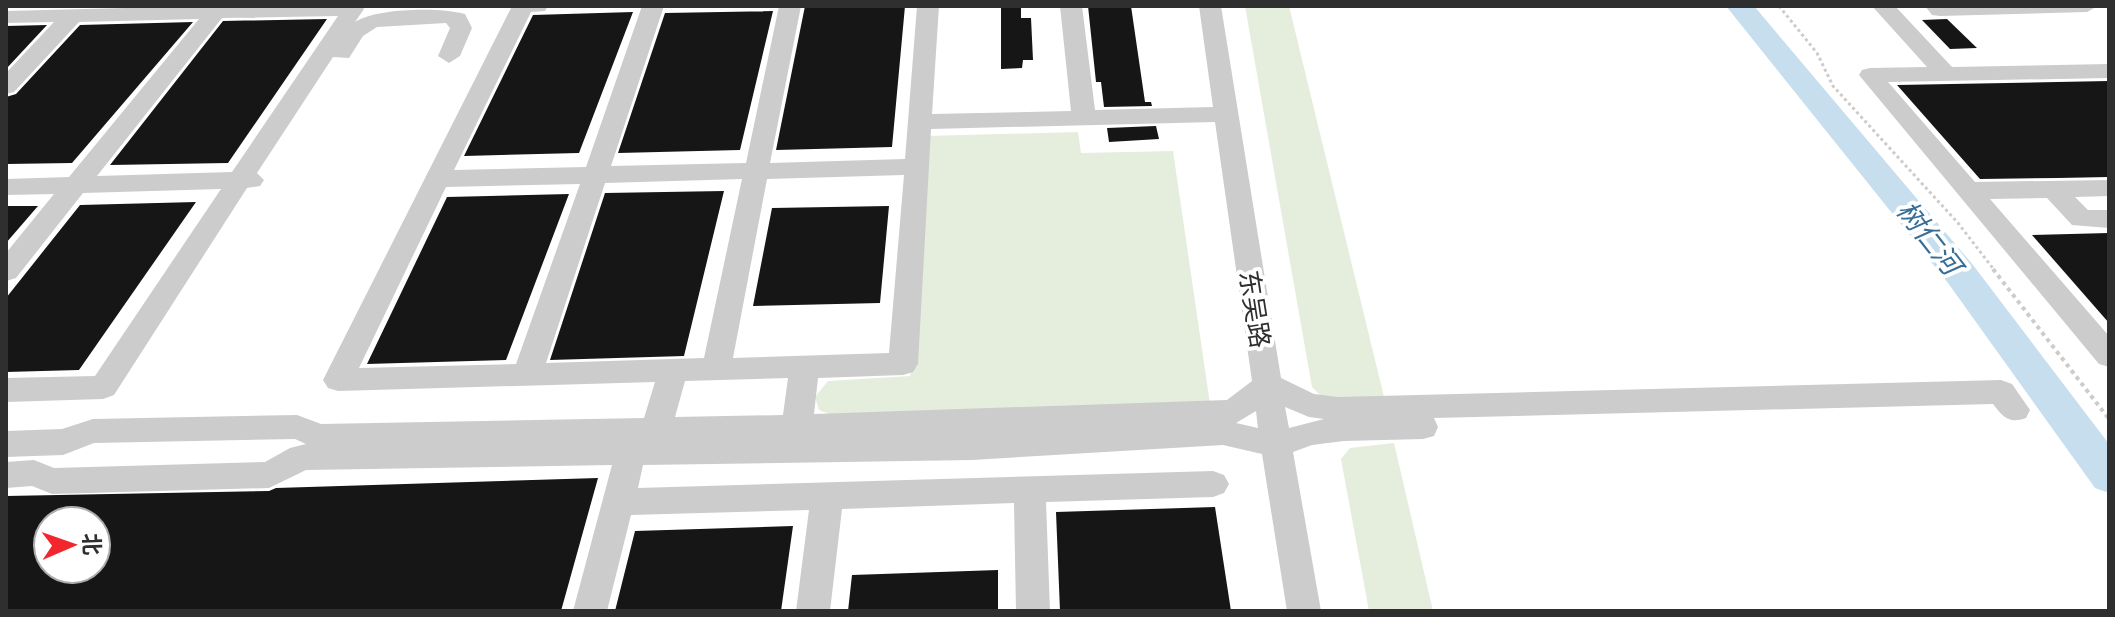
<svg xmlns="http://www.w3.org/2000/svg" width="2115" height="617" viewBox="0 0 2115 617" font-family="'Exo 2','Noto Sans SC',sans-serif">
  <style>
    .green { fill: #e5eddc }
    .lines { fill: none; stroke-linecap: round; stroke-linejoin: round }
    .river { fill: #c7deee; fill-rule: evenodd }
    .building { fill: #161616; fill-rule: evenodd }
    .path-far1 { stroke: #ccc; stroke-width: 3; stroke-dasharray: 3 3; stroke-linecap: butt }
    .path { stroke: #ccc; stroke-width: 4; stroke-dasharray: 4 4; stroke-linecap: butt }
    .minor { fill: #ccc; fill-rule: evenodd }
    .labels { text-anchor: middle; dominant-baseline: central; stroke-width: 8; stroke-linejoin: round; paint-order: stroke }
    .street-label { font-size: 26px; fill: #2f2f2f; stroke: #fff }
    .water-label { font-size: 28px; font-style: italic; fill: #376e98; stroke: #fff }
  </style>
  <rect width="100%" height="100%" fill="#fff"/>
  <path class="green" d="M1245,6H1289L1385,401L1322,397L1312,387Z
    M1078,132L1081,153L1173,151L1210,404L839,418L819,410L815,397L828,381L910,376L926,136Z
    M1394,443L1433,611H1369L1341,459L1350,448Z"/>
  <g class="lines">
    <path class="river" d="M1726,6H1754L1973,265L2109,444V493L2095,488L1948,283Z"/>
  </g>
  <path class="building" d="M805,6H905L892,147L776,150Z
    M1001,6H1021V18H1031L1033,60H1023L1022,68L1001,69Z
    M1088,6H1131L1145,102H1151L1152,106L1104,107L1101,82H1096Z
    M773,11L740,150L618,153L665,13Z
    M633,12L579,153L464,156L533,15Z
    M327,19L228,163L110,165L223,21Z
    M1947,19L1977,48L1950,49L1922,20Z
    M193,22L72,163L6,164V97L16,94L80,25Z
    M47,25L6,69V26Z
    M2109,81V177L2058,178L1980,179L1897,85Z
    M1156,126L1159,139L1109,142L1107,128Z
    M724,191L684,356L550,360L605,193Z
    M569,194L506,360L367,364L447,197Z
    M196,202L79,370L6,372V298L80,205Z
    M6,206H38L6,243Z
    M889,206L880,303L753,306L772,208Z
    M2109,233V323L2032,235Z
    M598,478L561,611H6V496L269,491L276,488ZM48,521H96V569H48Z
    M1215,507L1231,611H1060L1056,512Z
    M793,526L781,611H615L635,531Z
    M998,570V611H848L852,575Z"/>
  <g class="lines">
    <path class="path-far1" d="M1779,6L1817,53L1833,86L1958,223L1995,271"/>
    <path class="path" d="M1993,269L2109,419"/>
    <path class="minor" d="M205,6H362L364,9L355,22C377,8 439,7 465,14L472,28L460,56L449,63L438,56L450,28L446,23L377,27L363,36L349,58L333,57L257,173L264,180L260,186L247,188L114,395L103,399L6,402V378L95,376L221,189L83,193L16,278L6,281V253L54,194L6,195V179L69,177L199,19L79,22L14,92L6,94V73L54,22L6,23V11ZM338,16L232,172L97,176L222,18Z
      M512,6H548L545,11L531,12L454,170L586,167L642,6H664L611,166L746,163L779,6H801L770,163L905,159L917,6H939L932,114L1071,111L1060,6H1082L1095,110L1213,107L1199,6H1221L1281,378L1314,394L1338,397L2001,380L2012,384L2030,410L2026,418C2009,424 2003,417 1993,404L1434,418L1438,427L1434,436L1423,439L1344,441L1312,445L1293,452L1321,611H1287L1262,454L1223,445L972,460L643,465L638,488L1213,471L1224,475L1229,484L1224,493L1213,497L1046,502L1050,611H1016L1014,503L842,509L830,611H796L809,510L631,515L607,611H573L612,465L306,470L269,488L52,494L32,486L6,488V462L34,460L54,468L265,462L290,448L306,444L295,439L94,443L63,455L6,457V431L62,429L93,419L297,415L321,424L644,418L655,382L338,391L328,388L323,380ZM1215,122L1252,381L1227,400L814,414L818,378L903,375L913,372L918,364L931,129ZM904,175L889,353L733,358L767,179ZM742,179L704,358L546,363L605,183ZM580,184L516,364L359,368L446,187ZM788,378L783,415L675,417L685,381ZM1285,407L1309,417L1324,419L1289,428ZM1256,411L1258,428L1236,423Z
      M1872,6H1895L1952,67L2109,64V78L1888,82L1975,182L2109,180V196L2075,197L2088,210H2109V228L2072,225L2047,198L1990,199L2109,336V367L2099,364L1859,75L1862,70L1870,68L1927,67Z
      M1925,6H2098L2087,12L1940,16L1932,15Z"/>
  </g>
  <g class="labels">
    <g class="street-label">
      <text transform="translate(1256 309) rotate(81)">东吴路</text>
    </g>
    <g class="water-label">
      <text transform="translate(1930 237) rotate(52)">树仁河</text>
    </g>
  </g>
  <rect width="2115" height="617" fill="none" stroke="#2f2f2f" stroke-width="16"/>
  <g transform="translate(72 545) rotate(88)"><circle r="38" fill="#ffffff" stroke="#acacac" stroke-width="2"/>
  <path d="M0-6L14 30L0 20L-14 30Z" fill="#f2262d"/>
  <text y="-12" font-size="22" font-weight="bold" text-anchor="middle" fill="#2f2f2f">北</text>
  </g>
</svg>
